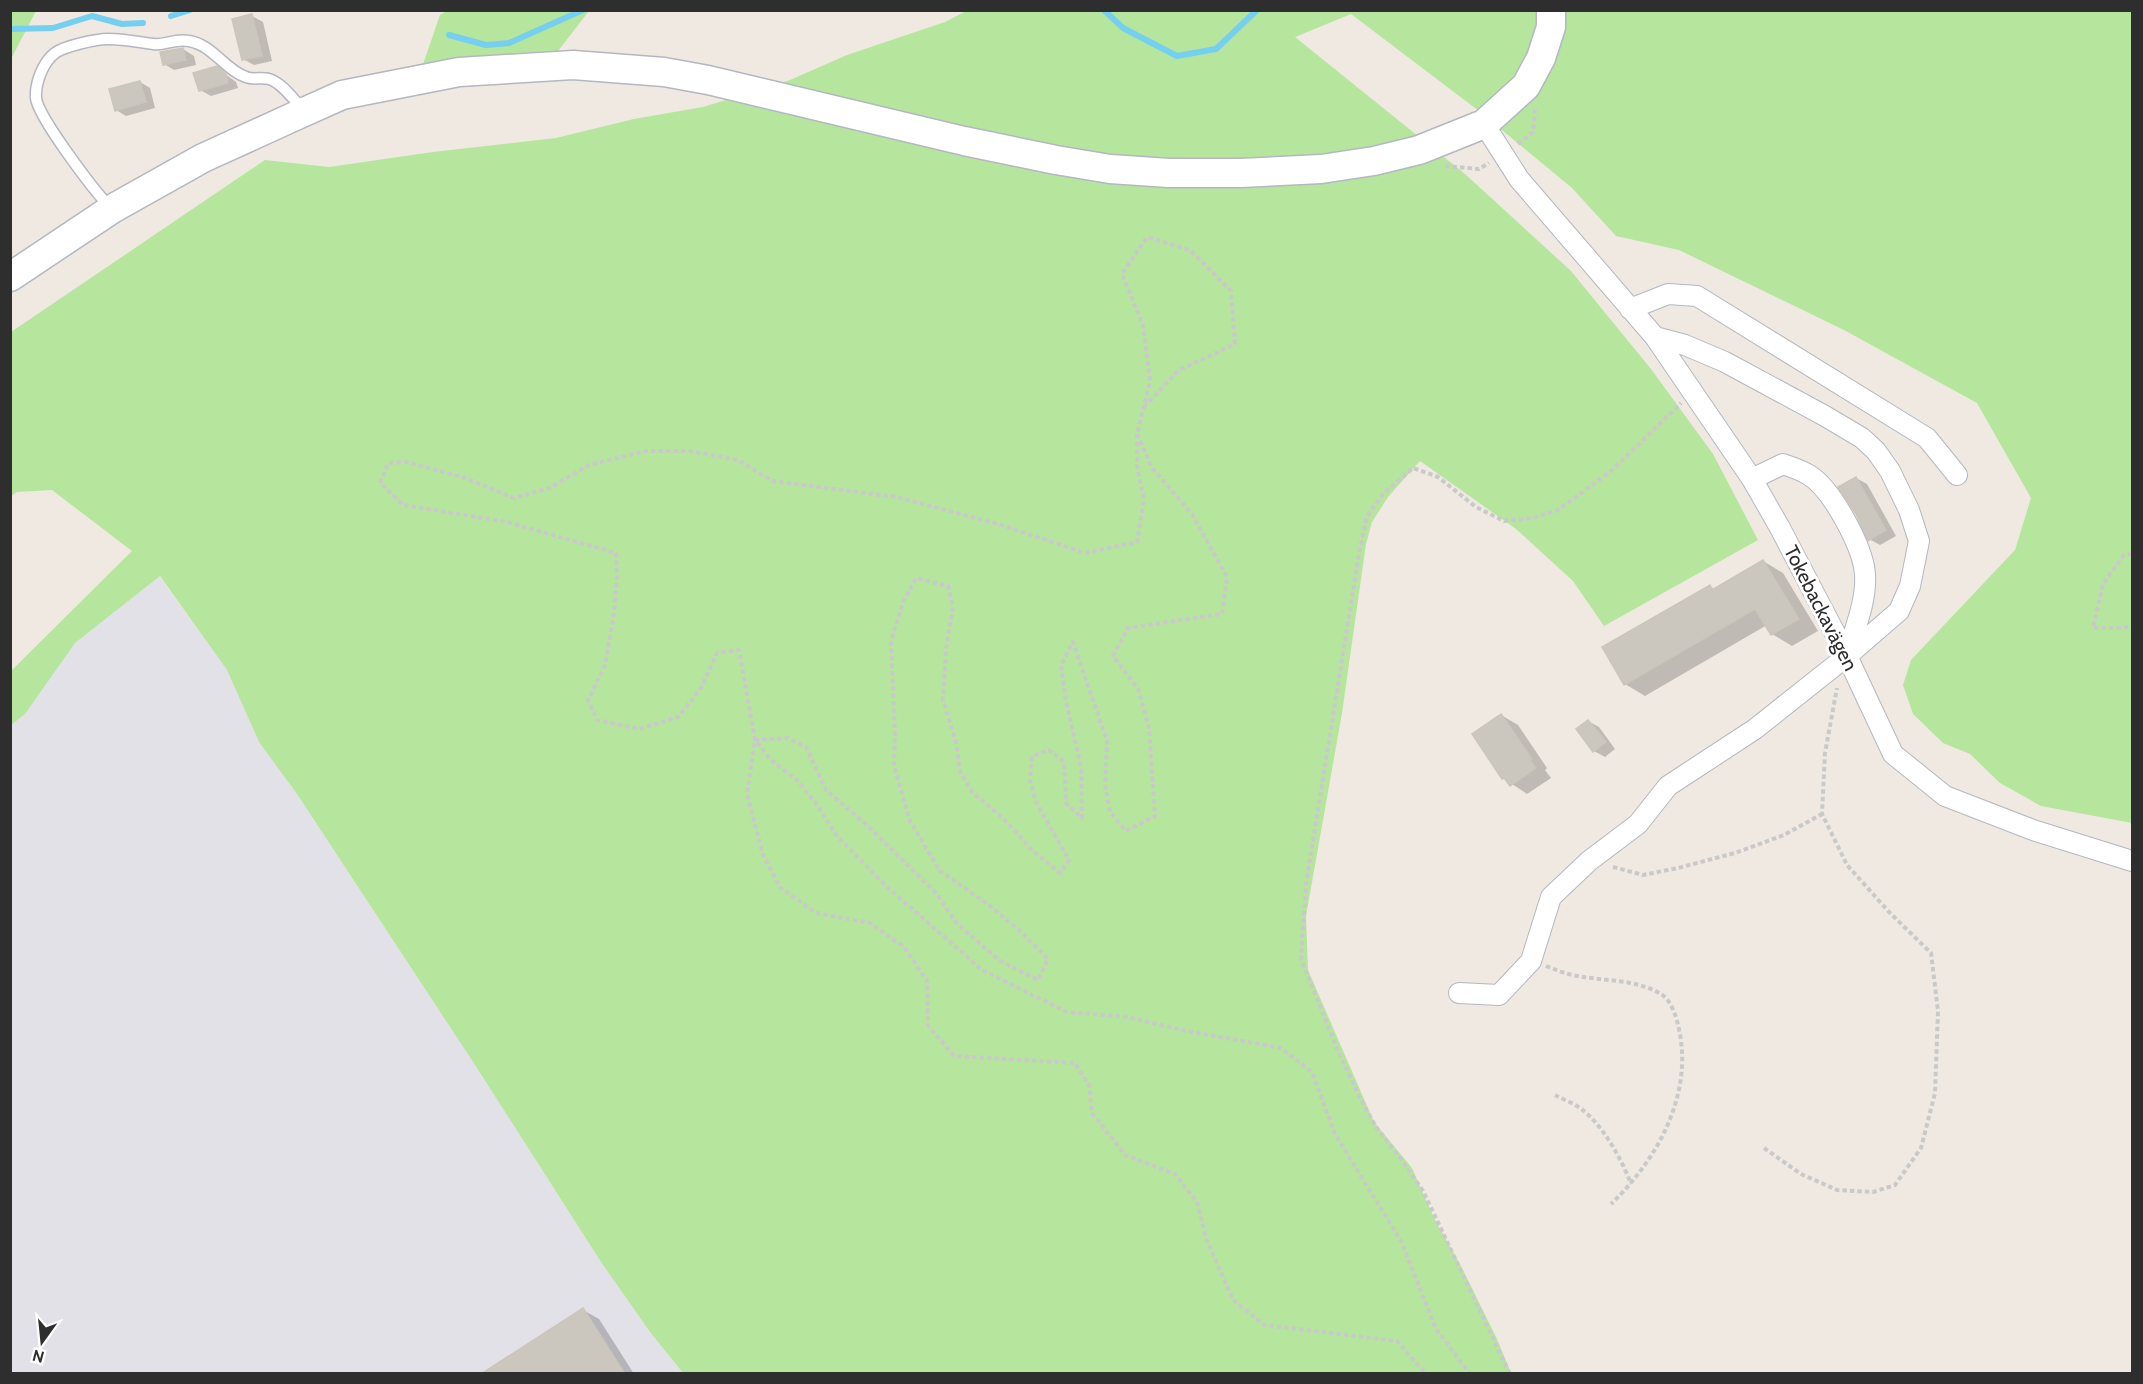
<svg xmlns="http://www.w3.org/2000/svg" width="2143" height="1384" viewBox="0 0 2143 1384" font-family="Cabin,sans-serif">
  <style>
    .industrial { fill: #e3e1e8 }
    .green { fill: #b6e59e }
    .shadow { fill: #0003 }
    .lines { fill: none; stroke-linecap: round; stroke-linejoin: round }
    .stream { stroke: #75cff0; stroke-width: 6 }
    .building { fill: #cbc7bf; stroke: #cbc5ba; stroke-width: 1.5 }
    .lane-casing { stroke: #b4b7c1; stroke-width: 13 }
    .street-casing { stroke: #b4b7c1; stroke-width: 22 }
    .secondary-casing { stroke: #b4b7c1; stroke-width: 31 }
    .path { stroke: #c9c9c9; stroke-width: 4; stroke-dasharray: 4.5 3; stroke-linecap: butt }
    .lane { stroke: #fff; stroke-width: 10 }
    .street { stroke: #fff; stroke-width: 20 }
    .secondary { stroke: #fff; stroke-width: 28 }
    .labels { text-anchor: middle; dominant-baseline: central; stroke-width: 6; stroke-linejoin: round; paint-order: stroke }
    .street-label { font-size: 20px; fill: #2e2e2e; stroke: #fff }
  </style>
  <rect width="100%" height="100%" fill="#efe9e1"/>
  <path class="industrial" d="M159,576L227,670L259,742L297,794L475,1065L601,1262L650,1332L683,1373L11,1374V725L25,714L75,643Z"/>
  <path class="green" d="M11,10L36,11L11,59L10,11Z
    M447,11H589L551,60L419,76L440,15Z
    M966,11H2132V823L2041,806L2000,783L1970,754L1943,743L1913,714L1903,685L1911,660L2015,550L2031,498L1977,403L1844,330L1679,250L1616,236L1572,188L1479,111L1351,14L1295,37L1465,174L1571,271L1651,369L1713,454L1758,540L1604,626L1573,581L1516,529L1420,461L1388,497L1372,522L1366,544L1342,713L1306,916L1308,970L1374,1122L1412,1168L1434,1218L1461,1266L1497,1339L1511,1373H683L650,1332L601,1262L475,1065L297,794L259,742L227,670L160,576L75,643L25,714L11,725V671L132,551L52,490L17,492L11,496V332L265,160L329,167L433,152L556,138L634,119L703,107L790,80L847,55L945,22Z"/>
  <path class="shadow" d="M252,16L263,22L272,61L254,65L243,59Z
    M183,49L194,56L196,65L174,70L164,64Z
    M217,68L236,82L238,88L211,96L200,90Z
    M140,82L150,88L155,108L126,116L116,110Z
    M1856,478L1867,484L1896,536L1880,545L1869,539Z
    M1763,561L1783,573L1818,631L1792,646L1772,634L1767,625L1645,696L1625,684L1710,586L1715,590Z
    M1501,715L1518,725L1547,768L1545,770L1551,778L1527,794L1503,778Z
    M1588,721L1599,727L1615,749L1605,757L1594,751Z
    M583,1310L599,1319L634,1374H484Z"/>
  <g class="lines">
    <path class="stream" d="M1104,10L1123,28L1177,56L1216,49L1257,10
      M171,16L190,10
      M10,29L53,28L92,16L122,24L143,23
      M449,35L486,45L509,43L583,10"/>
  </g>
  <path class="building" d="M252,14L262,56L242,60L232,19Z
    M183,48L186,60L163,65L160,52Z
    M217,66L226,74L228,83L199,91L193,73Z
    M140,81L146,102L115,111L109,89Z
    M1856,477L1886,530L1868,541L1856,514L1838,487Z
    M1763,560L1799,619L1771,635L1755,609L1624,685L1602,647L1710,585L1712,590Z
    M1501,714L1532,759L1530,760L1536,768L1510,786L1504,778L1502,779L1472,734Z
    M1588,720L1606,742L1593,752L1576,729Z
    M583,1308L625,1374H481Z"/>
  <g class="lines">
    <g class="lane-casing">
      <path id="lane" d="M110,207C95,192 38,117 36,98C35,83 43,62 55,53C65,46 96,39 108,39C123,39 138,42 153,44C165,46 174,38 189,41C213,45 225,70 246,77C253,80 262,77 269,79C282,83 293,99 303,109"/>
    </g>
    <g class="street-casing">
      <path id="street" d="M1484,124L1519,179L1655,337L1752,479L1780,528L1847,656L1893,754L1945,796L2033,830L2132,861
        M1630,309L1668,294L1697,296L1927,438L1957,475
        M1752,479L1783,464C1791,467 1801,470 1809,475C1832,489 1863,547 1865,574C1867,601 1854,630 1847,656
        M1459,993L1499,995L1531,961L1551,897L1589,861L1638,824L1668,786L1755,729L1847,656L1899,611L1910,586L1919,541L1909,510L1890,471L1876,451L1862,438L1825,416L1725,362L1685,345L1655,337"/>
    </g>
    <g class="secondary-casing">
      <path id="secondary" d="M10,277L112,209L203,158L293,117L342,95L459,72L573,65L664,72L708,80L964,141L1056,160L1110,169L1169,173H1241L1321,169L1374,161L1419,150L1484,124L1526,86L1541,58L1551,27V10"/>
    </g>
    <path class="path" d="M1518,144L1533,132L1535,110
      M1445,166L1479,169L1489,163
      M1144,407L1179,370L1235,344L1231,291L1190,250L1147,237L1122,274L1143,325L1150,381L1137,434V467L1144,499L1137,542L1085,553L998,524L896,497L772,481L738,460L689,451H646L589,465L550,488L514,498L465,478L407,462L388,463L380,483L403,505L507,522L616,553L617,575L614,613L605,665L588,700L597,720L639,729L678,717L701,688L717,653L739,650L755,740L747,794L763,855L780,887L816,913L870,923L904,947L927,981L928,1025L954,1056L1075,1063L1089,1085L1092,1113L1125,1155L1175,1174L1197,1202L1206,1238L1233,1300L1264,1325L1397,1341L1426,1374
      M1137,434L1152,468L1192,514L1227,577L1222,614L1128,628L1113,656L1138,689L1149,728L1155,816L1126,831L1110,812L1105,785L1107,741L1073,642L1061,665L1065,696L1081,767L1082,818L1066,803L1064,762L1049,750L1032,756L1030,780L1036,802L1069,860L1060,873L1033,851L1004,819L972,792L960,771L956,742L943,700L946,649L953,607L948,586L916,578L903,602L891,641L895,734L894,766L910,821L940,871L989,905L1021,932L1048,959L1038,980L1000,961L957,924L936,893L868,826L826,790L806,747L788,738L755,740L770,759L798,781L818,806L836,835L886,886L982,970L1067,1012L1127,1017L1182,1030L1281,1048L1312,1072L1335,1134L1401,1241L1436,1329L1470,1374
      M2132,554L2124,555L2103,584L2093,628H2121L2132,626
      M1613,867L1643,875L1678,868L1735,853L1784,835L1822,814
      M1546,966C1556,970 1566,974 1577,976C1604,981 1636,979 1661,994C1670,999 1676,1015 1678,1025C1695,1092 1658,1159 1611,1204
      M1555,1095C1564,1100 1576,1104 1584,1111C1605,1129 1621,1158 1631,1184
      M1764,1148L1801,1174L1837,1190L1873,1192L1895,1185L1921,1148L1935,1093L1938,1011L1931,953L1890,913L1847,865L1822,814L1825,753L1837,688
      M1510,1374L1423,1191L1401,1159L1376,1127L1359,1096L1336,1046L1301,959L1306,884L1359,554L1367,516L1383,494L1413,468L1438,477L1476,507L1504,521L1533,518L1558,510L1591,486L1611,471L1681,403"/>
    <use href="#lane" class="lane"/>
    <use href="#street" class="street"/>
    <use href="#secondary" class="secondary"/>
  </g>
  <g class="labels">
    <g class="street-label">
      <text transform="translate(1821 608) rotate(63)">Tokebackavägen</text>
    </g>
  </g>
  <rect width="2143" height="1384" fill="none" stroke="#2e2e2e" stroke-width="24"/>
  <g transform="translate(42 1342) rotate(195)" stroke="#ffffff" stroke-width="4.5" paint-order="stroke">
  <path d="M0-4.5L10 22L0 15L-10 22Z" fill="#2e2e2e"/>
  <text y="-9" font-size="16" font-weight="bold" text-anchor="middle" fill="#2e2e2e">N</text>
  </g>
</svg>
